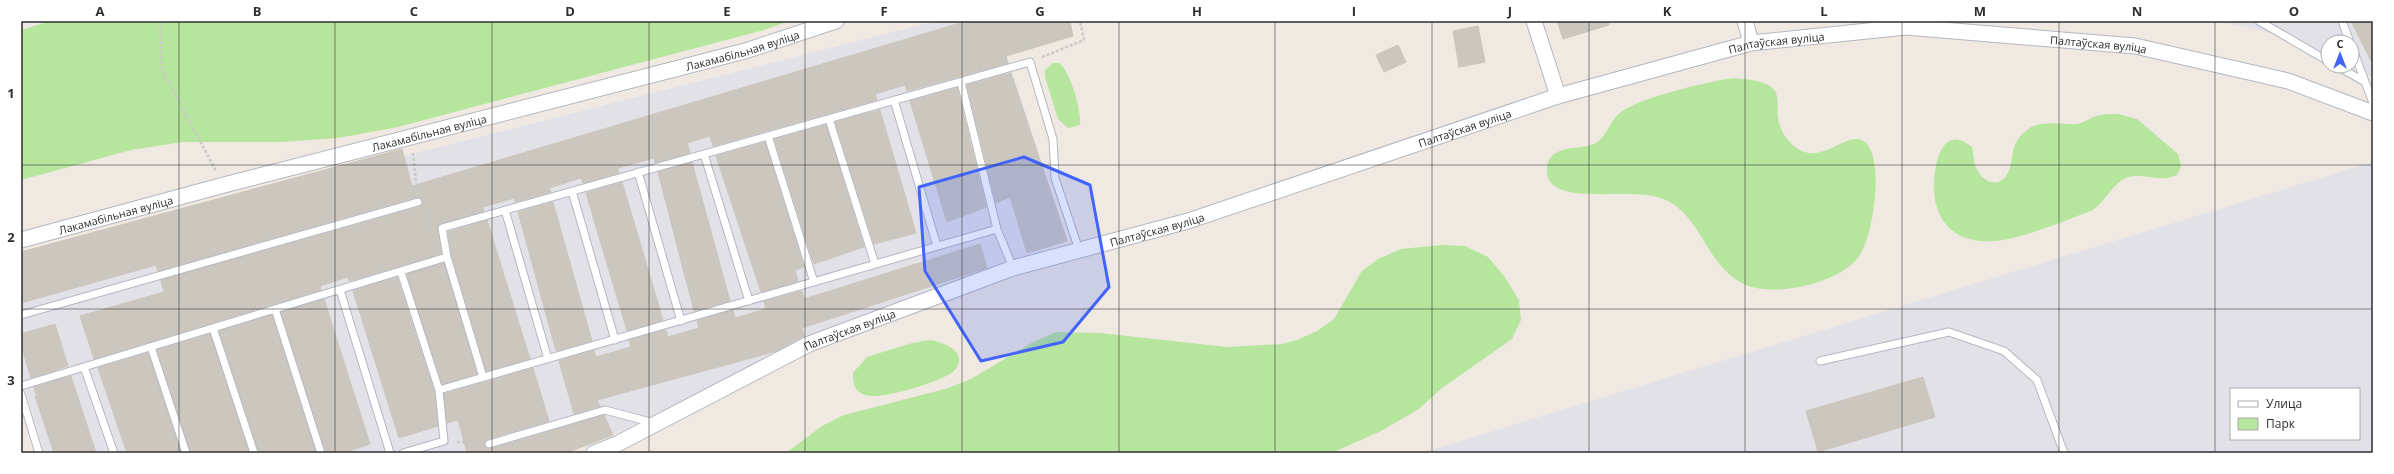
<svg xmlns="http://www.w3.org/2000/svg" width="2394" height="474" viewBox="0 0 2394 474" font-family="'Open Sans',sans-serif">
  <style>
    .industrial { fill: #e3e1e8; fill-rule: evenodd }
    .green { fill: #b6e59e }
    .building { fill: #cbc7bf; stroke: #cbc5ba }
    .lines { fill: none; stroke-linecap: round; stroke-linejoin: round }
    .service-casing { stroke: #b4b7c1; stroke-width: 9 }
    .minor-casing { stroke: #b4b7c1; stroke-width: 17 }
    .path { stroke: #c9c9c9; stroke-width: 2.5; stroke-dasharray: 3 2; stroke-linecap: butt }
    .service { stroke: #fff; stroke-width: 7 }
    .minor { stroke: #fff; stroke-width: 15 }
    .marked { fill: #4264fb; fill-opacity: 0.2; stroke: #4264fb; stroke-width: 3; stroke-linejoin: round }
    .grid { fill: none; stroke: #2e2e2e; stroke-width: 1; stroke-opacity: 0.55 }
    .labels { text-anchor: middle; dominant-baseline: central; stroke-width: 4; stroke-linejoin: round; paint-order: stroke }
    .street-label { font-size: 11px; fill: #2e2e2e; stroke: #fff }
    .neatline { fill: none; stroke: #2e2e2e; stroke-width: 1.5 }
    .grid-label { font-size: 13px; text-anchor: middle; font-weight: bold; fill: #2e2e2e }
  </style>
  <rect width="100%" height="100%" fill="#efe9e1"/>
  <path class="industrial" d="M937,21H1070L1073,36L1007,56L1067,241L806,343L613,435L557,453H44L21,372V253Z
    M2219,21H2373V78L2349,66H2352V42H2328V56L2292,38Z
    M2373,162V453H1421ZM2231,389H2359V439H2231Z"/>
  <path class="green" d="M50,21H789L764,30L398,127L338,138L281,142H183L131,150L21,180V30Z
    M1053,63H1059C1070,70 1082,112 1080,125L1068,128L1058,119L1045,77V70Z
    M1733,78C1806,83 1760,108 1789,141C1820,177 1851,119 1869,147C1883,169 1873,240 1857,259C1836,284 1773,298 1744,284C1706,266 1702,217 1666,200C1635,185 1565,206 1549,180C1547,176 1547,170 1547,167C1550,143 1581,151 1596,143C1607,136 1610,120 1621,112C1641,97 1706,82 1733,78Z
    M2118,114L2137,119L2178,154L2181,166L2177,175C2157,184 2143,171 2126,178C2115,182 2104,202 2093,210C2064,221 2034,234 2003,240C1951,249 1926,215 1936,166C1940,144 1952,130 1972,147C1974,153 1973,161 1976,167C1980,180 1997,189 2006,176C2016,161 2007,145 2027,130C2040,119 2061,125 2077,124C2085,123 2092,116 2100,115C2106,114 2112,114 2118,114Z
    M1442,245L1465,246L1488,257L1504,276L1519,300L1521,320L1512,339L1442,388L1419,409L1381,431L1336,451L1330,453H786L822,426L844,415L945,389L971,379L1033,342L1056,332L1100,333L1227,347L1282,344L1297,340L1317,331L1334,319L1362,271L1378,259L1401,249Z
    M930,340C943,342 970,352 955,370C945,381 879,401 865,395C854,391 853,384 853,373L867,357L912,343Z"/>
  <path class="building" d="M967,21H1070L1073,36L1006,56L1008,63L907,91L905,85L875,94L877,100L713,146L710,136L687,143L690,153L655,163L654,158L618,168L619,173L583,183L581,178L549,188L551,192L515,202L514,198L483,207L484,211L438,225L441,254L349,281L348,277L320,286L321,290L94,359L80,316L164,292L161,280L419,207L423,200L417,197L158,271L156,265L21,303V252L402,149L412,186Z
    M1557,21H1609V25L1563,39Z
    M2351,21H2373V65Z
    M1478,26L1485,62L1459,67L1453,31Z
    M1398,45L1406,62L1384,72L1376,55Z
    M1011,73L1067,241L1027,253L1010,197L996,203L967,85Z
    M957,88L986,207L947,222L910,101Z
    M880,110L916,233L874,244L835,122Z
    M826,125L864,247L814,264L774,139Z
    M765,142L804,267L795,270L798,281L761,292L716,156Z
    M692,162L730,301L694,311L658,172Z
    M622,182L663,320L627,331L586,193Z
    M553,202L592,341L556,351L518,212Z
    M487,220L530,359L486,371L452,256L448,232Z
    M980,244L987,268L802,328L804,336L777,351L597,400L600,406L574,414L559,361L594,350L596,357L631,347L629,340L666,330L668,337L699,328L697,321L733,310L735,318L766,309L764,301L802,291L804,299Z
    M444,263L477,374L442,384L407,274Z
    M397,277L434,391L438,426L399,438L353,291Z
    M324,299L370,444L343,453H326L281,312Z
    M272,315L316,453H259L219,331Z
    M55,324L68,366L31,378L21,345V334Z
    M210,334L249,453H191L157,350Z
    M148,353L181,453H127L98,368Z
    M533,368L549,421L488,439L484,443L486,448L490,449L604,415L613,435L566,453H467L458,420L447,423L444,394Z
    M71,376L96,453H54L35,396H37L34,387Z
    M1923,377L1935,417L1818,452L1806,411Z"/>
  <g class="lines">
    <g class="service-casing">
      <path id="service" d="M2259,21L2328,61
        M2342,21L2350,42
        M2352,47L2373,103
        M2337,66L2365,82
        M961,82L997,229
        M894,100L937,246
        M829,119L875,264
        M768,136L814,282
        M704,154L749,301
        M638,172L681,321
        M572,191L615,340
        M505,210L548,359
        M447,257L483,377
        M401,272L439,390
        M340,290L390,453
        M275,309L321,453
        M21,315L418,202
        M213,328L254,453
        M151,347L186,453
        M1820,361L1949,332L2004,351L2037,380L2064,453
        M84,367L114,453
        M21,386L447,257L442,228L1030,62L1053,139L1055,178L1079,250
        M21,394L39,453
        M489,444L605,410L654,423
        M403,453L444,441L439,390L997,229L1013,268"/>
    </g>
    <g class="minor-casing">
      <g id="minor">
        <path d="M1534,21L1558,96"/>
        <path d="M1745,21L1751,43"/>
        <path id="s1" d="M21,240L224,185L745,51L836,21"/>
        <path id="s2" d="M594,453L617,444L809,344L1013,268L1188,221L1558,96L1751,43L1906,27L2135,46L2288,81L2373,113"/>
      </g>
    </g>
    <path class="path" d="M160,21L162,70L216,171
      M1042,57L1084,40L1080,21
      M413,153L417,190
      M426,212L430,224
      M457,442L476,443"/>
    <use href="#service" class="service"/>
    <use href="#minor" class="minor"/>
  </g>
  <path class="marked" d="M1024,157L1090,185L1109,287L1063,342L981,361L925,271L919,187Z"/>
  <path class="grid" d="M179,21V453M335,21V453M492,21V453M649,21V453M805,21V453M962,21V453M1119,21V453M1275,21V453M1432,21V453M1589,21V453M1745,21V453M1902,21V453M2059,21V453M2215,21V453M21,165H2373M21,309H2373"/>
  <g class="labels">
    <g class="street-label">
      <text stroke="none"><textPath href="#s2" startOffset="1256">Палтаўская вуліца</textPath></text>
      <text stroke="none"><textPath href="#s2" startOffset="1580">Палтаўская вуліца</textPath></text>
      <text stroke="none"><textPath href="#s1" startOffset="746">Лакамабільная вуліца</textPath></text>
      <text stroke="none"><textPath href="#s2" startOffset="932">Палтаўская вуліца</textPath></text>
      <text stroke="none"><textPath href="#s1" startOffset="422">Лакамабільная вуліца</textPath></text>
      <text stroke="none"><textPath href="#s1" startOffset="98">Лакамабільная вуліца</textPath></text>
      <text stroke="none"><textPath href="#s2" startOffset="608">Палтаўская вуліца</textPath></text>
      <text stroke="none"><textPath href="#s2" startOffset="284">Палтаўская вуліца</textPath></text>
    </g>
  </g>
  <rect width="2394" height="474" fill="none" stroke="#ffffff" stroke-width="44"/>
  <rect x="2230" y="388" width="130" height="52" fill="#ffffff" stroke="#ababab"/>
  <rect x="2238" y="401" width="20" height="6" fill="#ffffff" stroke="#ababab"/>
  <text x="2266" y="408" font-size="12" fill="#2e2e2e">Улица</text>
  <rect x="2238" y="418" width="20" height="12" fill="#b6e59e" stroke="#ababab"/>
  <text x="2266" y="428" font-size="12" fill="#2e2e2e">Парк</text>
  <g transform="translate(2340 54)"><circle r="19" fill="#ffffff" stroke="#ababab"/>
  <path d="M0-3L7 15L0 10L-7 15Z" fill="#4264fb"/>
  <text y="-6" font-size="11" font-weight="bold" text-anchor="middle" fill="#2e2e2e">С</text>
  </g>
  <rect x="22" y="22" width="2350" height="430" class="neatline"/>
  <g class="grid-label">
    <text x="100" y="16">A</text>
    <text x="257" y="16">B</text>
    <text x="414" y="16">C</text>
    <text x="570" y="16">D</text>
    <text x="727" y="16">E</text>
    <text x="884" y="16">F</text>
    <text x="1040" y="16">G</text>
    <text x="1197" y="16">H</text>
    <text x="1354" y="16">I</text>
    <text x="1510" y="16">J</text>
    <text x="1667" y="16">K</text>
    <text x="1824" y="16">L</text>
    <text x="1980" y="16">M</text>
    <text x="2137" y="16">N</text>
    <text x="2294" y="16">O</text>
    <text x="11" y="98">1</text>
    <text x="11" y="242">2</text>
    <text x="11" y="385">3</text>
  </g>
</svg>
